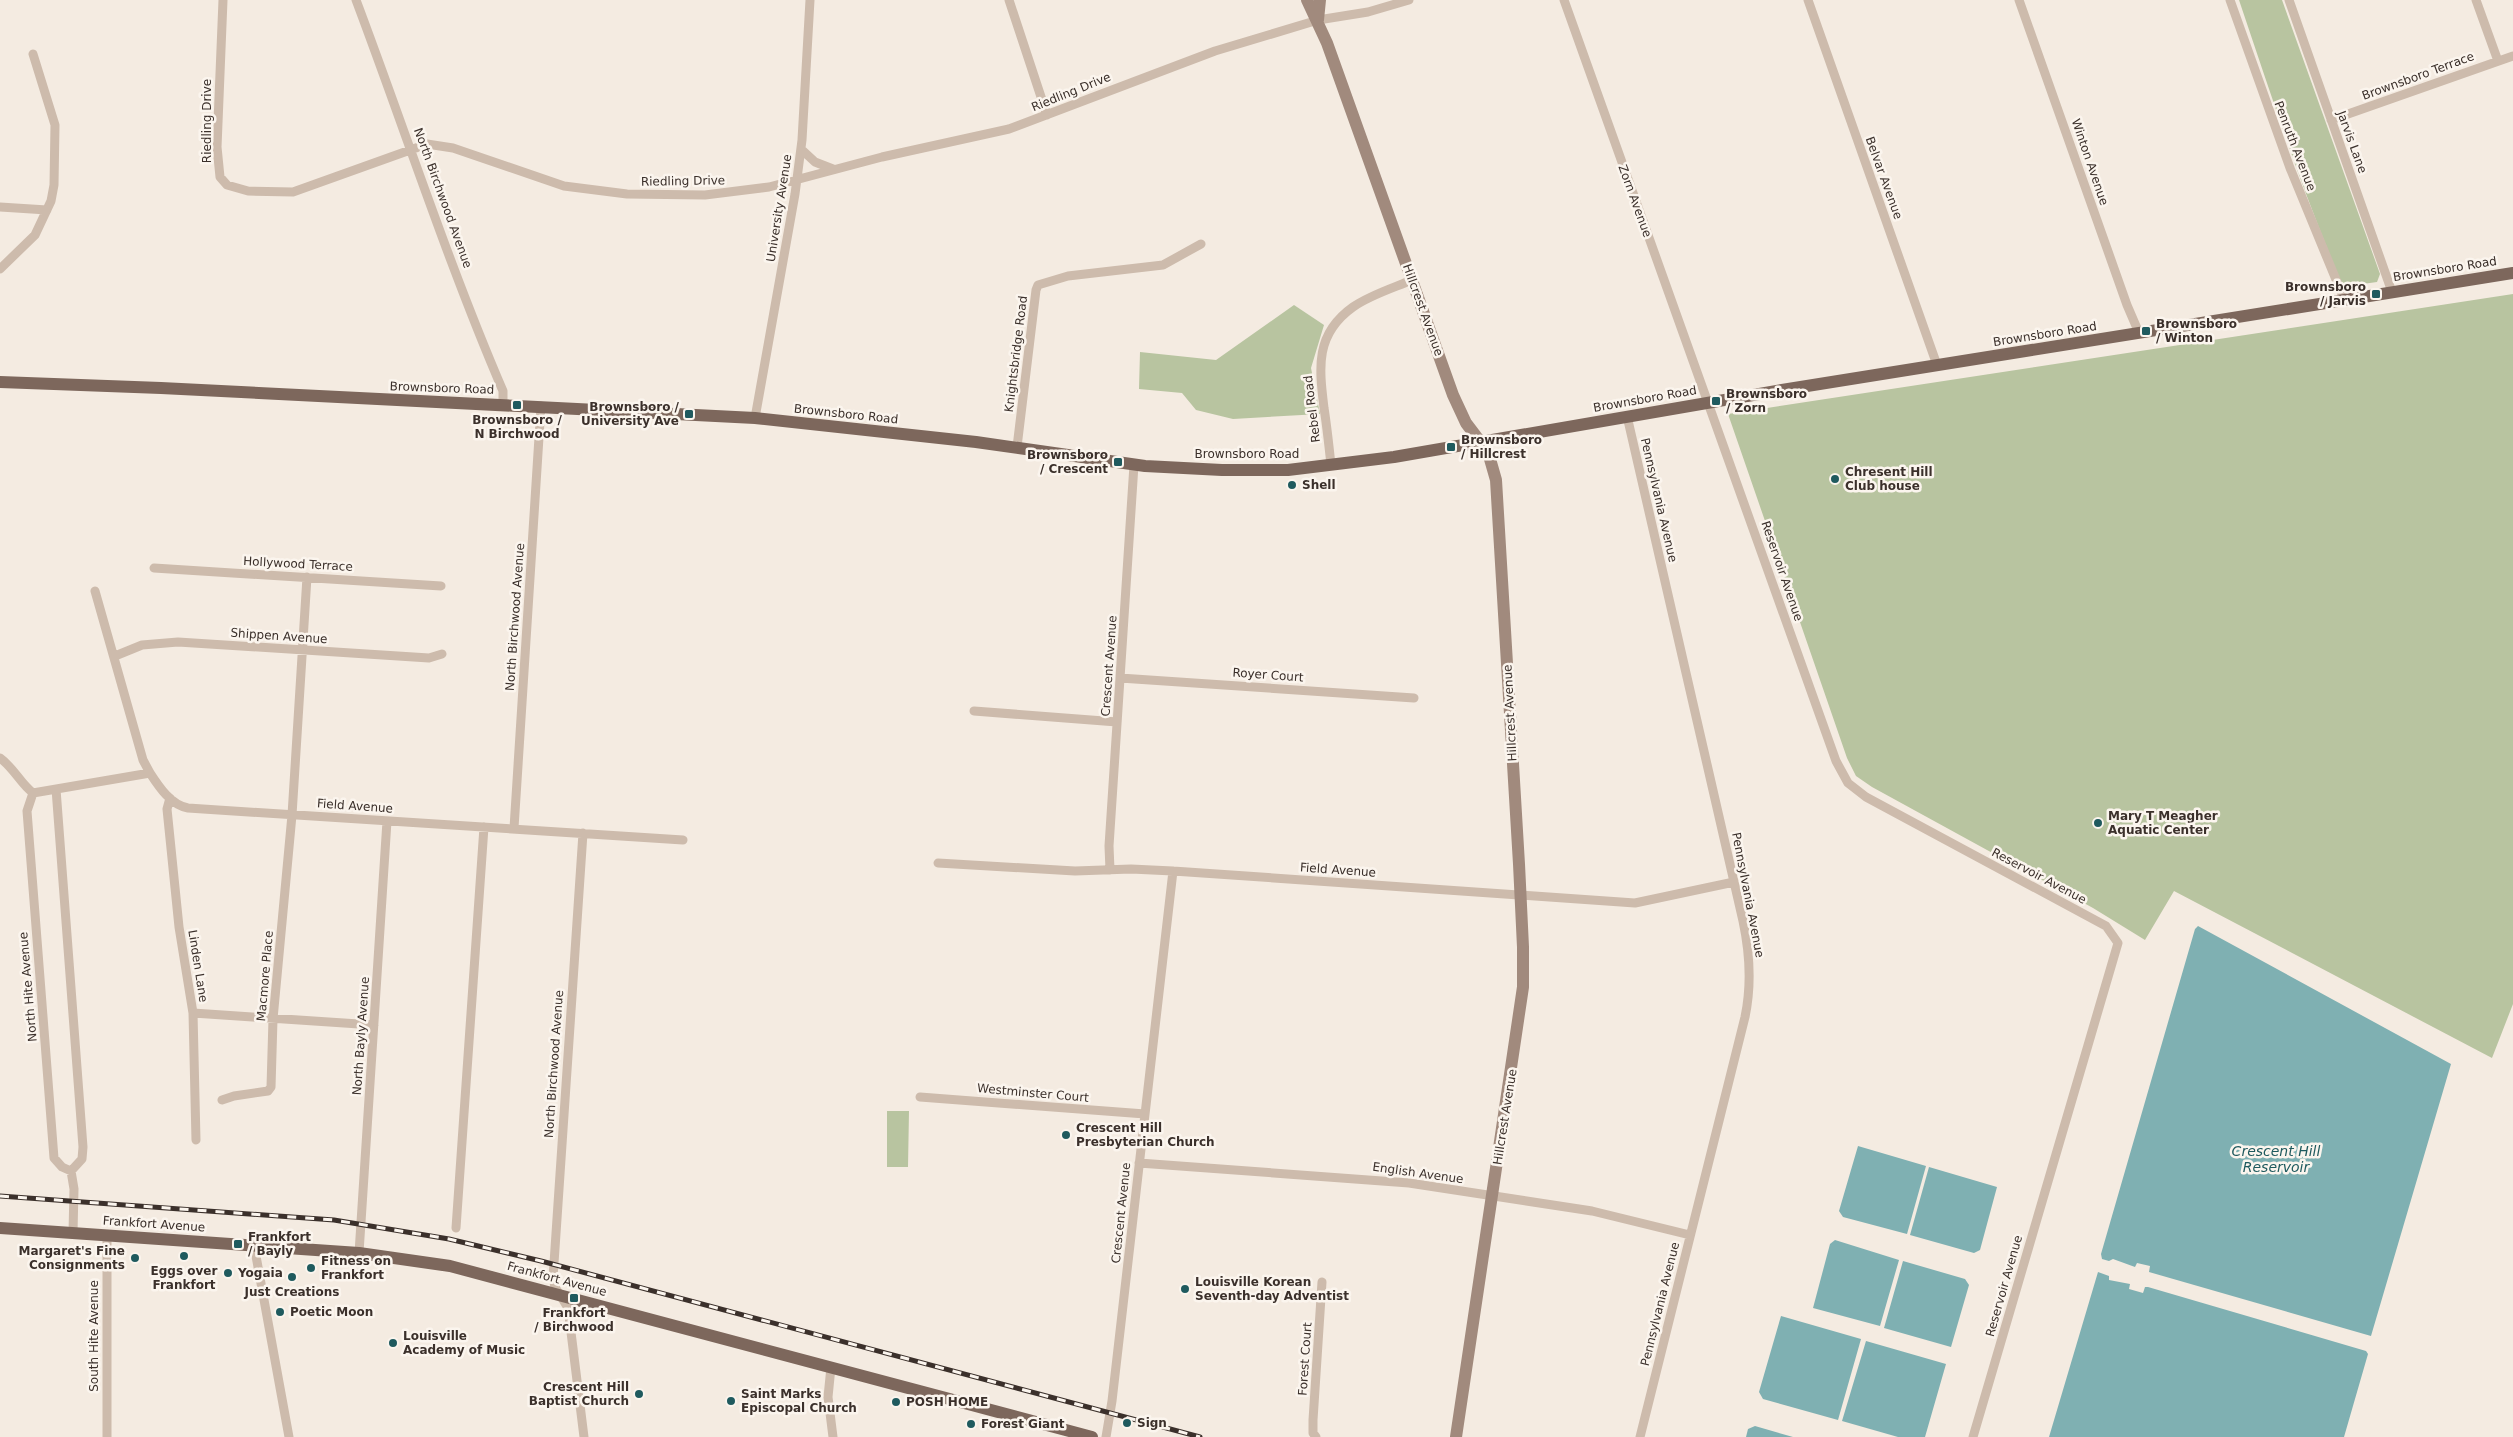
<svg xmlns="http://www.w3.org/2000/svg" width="2513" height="1437" viewBox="0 0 2513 1437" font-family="'DejaVu Sans',sans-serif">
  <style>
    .green { fill: #b8c4a0 }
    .water { fill: #7fb0b2 }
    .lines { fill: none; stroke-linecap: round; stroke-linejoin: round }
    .street { stroke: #cdbbac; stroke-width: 9 }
    .secondary { stroke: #a18a7d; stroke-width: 12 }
    .primary { stroke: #7d675c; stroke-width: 12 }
    .rail-casing { stroke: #3b302b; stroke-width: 5 }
    .rail { stroke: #fbf5ee; stroke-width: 3; stroke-dasharray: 9; stroke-linecap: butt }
    .poi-dot { fill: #1f5a5e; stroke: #fbf5ee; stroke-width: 2 }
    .labels { text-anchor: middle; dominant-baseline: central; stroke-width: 5; stroke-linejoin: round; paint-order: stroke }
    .street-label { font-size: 12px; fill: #3b302b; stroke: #fbf5ee }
    .poi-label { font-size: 12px; font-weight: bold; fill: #3b302b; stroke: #fbf5ee; text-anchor: start }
    .water-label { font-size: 14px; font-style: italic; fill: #1f5a5e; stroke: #fbf5ee }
  </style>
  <rect width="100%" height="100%" fill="#f4ebe1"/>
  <path class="green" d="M2239,0H2282L2380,274L2377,282L2348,286L2341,282C2302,190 2271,95 2239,0Z
    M2513,294V1004L2492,1058L2174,891L2145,940L2093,908L1872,787L1856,776L1847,758L1728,414Z
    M1294,305L1324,325L1311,368L1320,414L1233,419L1196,410L1182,393L1139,389L1140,352L1216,360Z
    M887,1111H909L908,1167H887Z"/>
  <path class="water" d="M2198,926L2451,1064L2371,1336L2149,1272L2150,1266L2137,1263L2135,1267L2113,1259L2109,1261L2102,1259L2101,1254L2195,929Z
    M1858,1146L1926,1166L1907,1234L1843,1217L1839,1211Z
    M1929,1167L1997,1187L1980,1250L1974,1253L1910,1235Z
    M1835,1240L1899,1260L1880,1326L1813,1308L1830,1244Z
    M1903,1261L1965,1279L1969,1285L1951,1347L1884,1328Z
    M2098,1272L2109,1276V1280L2130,1284L2129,1289L2143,1293L2145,1287H2148L2366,1351L2368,1354L2344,1437H2049Z
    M1781,1316L1861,1339L1838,1420L1763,1399L1759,1392Z
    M1866,1341L1946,1364L1925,1437H1898L1842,1421Z
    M1755,1426L1793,1437H1746L1748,1429Z"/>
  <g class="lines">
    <path class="street" d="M223,0L217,147L220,177L227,185L248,191L293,192L427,144L453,148L564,186L627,194L705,195L769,187L882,157L1009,129L1215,51L1318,20L1368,12L1409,0
      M356,0C405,130 448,263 503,391V405
      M1009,0L1047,115
      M1564,0L1836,761L1848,783L1866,797L2106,926L2118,943L1973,1437
      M1808,0L1937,365
      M2019,0L2127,305L2139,333
      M2230,0L2290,168L2344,299
      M2289,0L2392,292
      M2476,0L2498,61
      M2331,120L2513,56
      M801,149L815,162L833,169
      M0,207L47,210
      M0,269L35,235L51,201L54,185L55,125L33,54
      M1627,416L1743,921C1750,954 1752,984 1745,1017L1640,1437
      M755,418L795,194L802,140L810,0
      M1017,447L1036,290L1038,285L1068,276L1163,265L1201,244
      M1331,465C1329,446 1327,427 1324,408C1319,367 1315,334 1353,307C1370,295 1393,288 1412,280
      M154,568L441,586
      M95,591L143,760L150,773
      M115,656L142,645L178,642L429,658L442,654
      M1120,678L1414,698
      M974,711L1117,722
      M0,758C14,768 20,783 33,793L150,773C159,787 171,805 188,808L683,840
      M33,793L27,811L54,1158L62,1167L71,1171L82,1159L83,1147L56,789
      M170,798L167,809L179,927L193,1013L196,1140
      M514,828L541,406
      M583,833L553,1278L555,1287L568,1308L584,1437
      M938,863L1075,871L1131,869L1173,871L1635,903L1734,882
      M1110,870L1109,846L1134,465
      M193,1013L374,1025
      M920,1097L1145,1114
      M222,1100L234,1096L268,1091L271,1087L273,1019L292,815L307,577
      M1139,1163L1409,1183L1592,1211L1690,1235
      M71,1171L74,1189L73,1233
      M456,1228L484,827
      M254,1245L289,1437
      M359,1253L387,821
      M831,1367L828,1397L833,1437
      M107,1437V1235
      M1106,1437L1112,1401L1173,871
      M1316,1437L1313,1433V1420L1322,1282"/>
    <path class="secondary" d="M1307,0L1327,43L1453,395L1466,423L1488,452L1496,480L1519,864L1523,947V987L1456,1437
      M1318,20L1320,0"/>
    <path class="primary" d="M0,382L161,388L755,418L976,442L1145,466L1222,470H1288L1394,457L1782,390L2513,273
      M0,1228L359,1253L450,1266L1092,1437"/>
    <g class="rail-casing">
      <path id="rail" d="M0,1196L334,1220L449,1239L541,1261L1200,1437"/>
    </g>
    <use href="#rail" class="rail"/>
  </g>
  <g class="poi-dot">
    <rect x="2371" y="289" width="10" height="10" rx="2.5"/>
    <rect x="2141" y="326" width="10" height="10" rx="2.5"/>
    <rect x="1711" y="396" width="10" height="10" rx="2.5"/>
    <rect x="512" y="400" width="10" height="10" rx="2.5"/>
    <rect x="684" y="409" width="10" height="10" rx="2.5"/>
    <rect x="1446" y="442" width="10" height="10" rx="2.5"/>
    <rect x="1113" y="457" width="10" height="10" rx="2.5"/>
    <circle cx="1835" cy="479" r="5"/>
    <circle cx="1292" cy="485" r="5"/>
    <circle cx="2098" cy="823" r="5"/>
    <circle cx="1066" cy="1135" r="5"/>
    <rect x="233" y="1239" width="10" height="10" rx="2.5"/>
    <circle cx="184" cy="1256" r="5"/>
    <circle cx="135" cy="1258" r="5"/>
    <circle cx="311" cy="1268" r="5"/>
    <circle cx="228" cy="1273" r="5"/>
    <circle cx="292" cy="1277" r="5"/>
    <circle cx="1185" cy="1289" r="5"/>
    <rect x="569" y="1293" width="10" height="10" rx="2.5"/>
    <circle cx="280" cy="1312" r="5"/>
    <circle cx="393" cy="1343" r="5"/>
    <circle cx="639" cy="1394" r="5"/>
    <circle cx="731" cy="1401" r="5"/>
    <circle cx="896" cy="1402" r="5"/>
    <circle cx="1127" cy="1423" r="5"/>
    <circle cx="971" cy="1424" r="5"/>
  </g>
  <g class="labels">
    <g class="street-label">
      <text transform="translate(2418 76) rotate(-20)">Brownsboro Terrace</text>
      <text transform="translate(1071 92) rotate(-22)">Riedling Drive</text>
      <text transform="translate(207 121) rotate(-90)">Riedling Drive</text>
      <text transform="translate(2352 142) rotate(70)">Jarvis Lane</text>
      <text transform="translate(2295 146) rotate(69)">Penruth Avenue</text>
      <text transform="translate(2090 162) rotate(71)">Winton Avenue</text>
      <text transform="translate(1884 178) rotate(70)">Belvar Avenue</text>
      <text transform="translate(683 181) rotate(-1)">Riedling Drive</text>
      <text transform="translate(443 198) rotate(70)">North Birchwood Avenue</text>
      <text transform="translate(1635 201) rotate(70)">Zorn Avenue</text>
      <text transform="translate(779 208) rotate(-81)">University Avenue</text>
      <text transform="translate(2445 269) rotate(-9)">Brownsboro Road</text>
      <text transform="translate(1423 310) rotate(70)">Hillcrest Avenue</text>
      <text transform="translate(2045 334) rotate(-9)">Brownsboro Road</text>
      <text transform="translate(1016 354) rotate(-83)">Knightsbridge Road</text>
      <text transform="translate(442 388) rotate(2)">Brownsboro Road</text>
      <text transform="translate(1645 399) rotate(-10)">Brownsboro Road</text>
      <text transform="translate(1312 409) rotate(-97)">Rebel Road</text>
      <text transform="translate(846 414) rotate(6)">Brownsboro Road</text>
      <text x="1247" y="454">Brownsboro Road</text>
      <text transform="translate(1659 500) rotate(77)">Pennsylvania Avenue</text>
      <text transform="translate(298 564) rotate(3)">Hollywood Terrace</text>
      <text transform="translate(1782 571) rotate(71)">Reservoir Avenue</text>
      <text transform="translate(515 617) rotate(-86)">North Birchwood Avenue</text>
      <text transform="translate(279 636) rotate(4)">Shippen Avenue</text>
      <text transform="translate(1109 666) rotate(-86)">Crescent Avenue</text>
      <text transform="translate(1268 675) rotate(4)">Royer Court</text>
      <text transform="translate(1510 713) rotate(-93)">Hillcrest Avenue</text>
      <text transform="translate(355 806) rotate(4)">Field Avenue</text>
      <text transform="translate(1338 870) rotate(4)">Field Avenue</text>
      <text transform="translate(2039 876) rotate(28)">Reservoir Avenue</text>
      <text transform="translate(1748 895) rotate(79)">Pennsylvania Avenue</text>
      <text transform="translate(198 966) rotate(81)">Linden Lane</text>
      <text transform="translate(265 976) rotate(-85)">Macmore Place</text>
      <text transform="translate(28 987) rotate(-95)">North Hite Avenue</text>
      <text transform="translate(361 1036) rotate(-86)">North Bayly Avenue</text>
      <text transform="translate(554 1064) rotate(-86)">North Birchwood Avenue</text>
      <text transform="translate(1033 1093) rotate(5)">Westminster Court</text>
      <text transform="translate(1505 1117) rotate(-81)">Hillcrest Avenue</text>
      <text transform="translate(1418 1173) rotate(8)">English Avenue</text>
      <text transform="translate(1121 1213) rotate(-84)">Crescent Avenue</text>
      <text transform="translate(154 1224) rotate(4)">Frankfort Avenue</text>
      <text transform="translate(557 1279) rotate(15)">Frankfort Avenue</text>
      <text transform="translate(2004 1286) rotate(-74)">Reservoir Avenue</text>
      <text transform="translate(1660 1304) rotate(-76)">Pennsylvania Avenue</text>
      <text transform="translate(94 1336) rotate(-90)">South Hite Avenue</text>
      <text transform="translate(1305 1359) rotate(-86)">Forest Court</text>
    </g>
    <g class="poi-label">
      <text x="2366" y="287" text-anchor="end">Brownsboro<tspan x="2366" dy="14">/ Jarvis</tspan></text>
      <text x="2156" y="324">Brownsboro<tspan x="2156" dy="14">/ Winton</tspan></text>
      <text x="1726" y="394">Brownsboro<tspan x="1726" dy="14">/ Zorn</tspan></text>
      <text x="679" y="407" text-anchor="end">Brownsboro /<tspan x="679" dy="14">University Ave</tspan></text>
      <text x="517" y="420" text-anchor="middle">Brownsboro /<tspan x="517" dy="14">N Birchwood</tspan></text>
      <text x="1461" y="440">Brownsboro<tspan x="1461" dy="14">/ Hillcrest</tspan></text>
      <text x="1108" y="455" text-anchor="end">Brownsboro<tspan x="1108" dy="14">/ Crescent</tspan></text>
      <text x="1845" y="472">Chresent Hill<tspan x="1845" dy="14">Club house</tspan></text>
      <text x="1302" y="485">Shell</text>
      <text x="2108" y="816">Mary T Meagher<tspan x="2108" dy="14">Aquatic Center</tspan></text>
      <text x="1076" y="1128">Crescent Hill<tspan x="1076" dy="14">Presbyterian Church</tspan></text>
      <text x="248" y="1237">Frankfort<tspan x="248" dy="14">/ Bayly</tspan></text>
      <text x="125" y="1251" text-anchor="end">Margaret's Fine<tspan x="125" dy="14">Consignments</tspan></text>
      <text x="321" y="1261">Fitness on<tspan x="321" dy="14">Frankfort</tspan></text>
      <text x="184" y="1271" text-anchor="middle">Eggs over<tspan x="184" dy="14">Frankfort</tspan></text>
      <text x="238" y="1273">Yogaia</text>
      <text x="1195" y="1282">Louisville Korean<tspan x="1195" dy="14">Seventh-day Adventist</tspan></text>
      <text x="292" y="1292" text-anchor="middle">Just Creations</text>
      <text x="290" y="1312">Poetic Moon</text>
      <text x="574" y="1313" text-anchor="middle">Frankfort<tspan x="574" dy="14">/ Birchwood</tspan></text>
      <text x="403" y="1336">Louisville<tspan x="403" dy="14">Academy of Music</tspan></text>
      <text x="629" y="1387" text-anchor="end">Crescent Hill<tspan x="629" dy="14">Baptist Church</tspan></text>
      <text x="741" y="1394">Saint Marks<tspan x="741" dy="14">Episcopal Church</tspan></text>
      <text x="906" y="1402">POSH HOME</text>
      <text x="1137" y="1423">Sign</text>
      <text x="981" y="1424">Forest Giant</text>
    </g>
    <g class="water-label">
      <text x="2276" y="1151">Crescent Hill<tspan x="2276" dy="16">Reservoir</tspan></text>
    </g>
  </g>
</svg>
